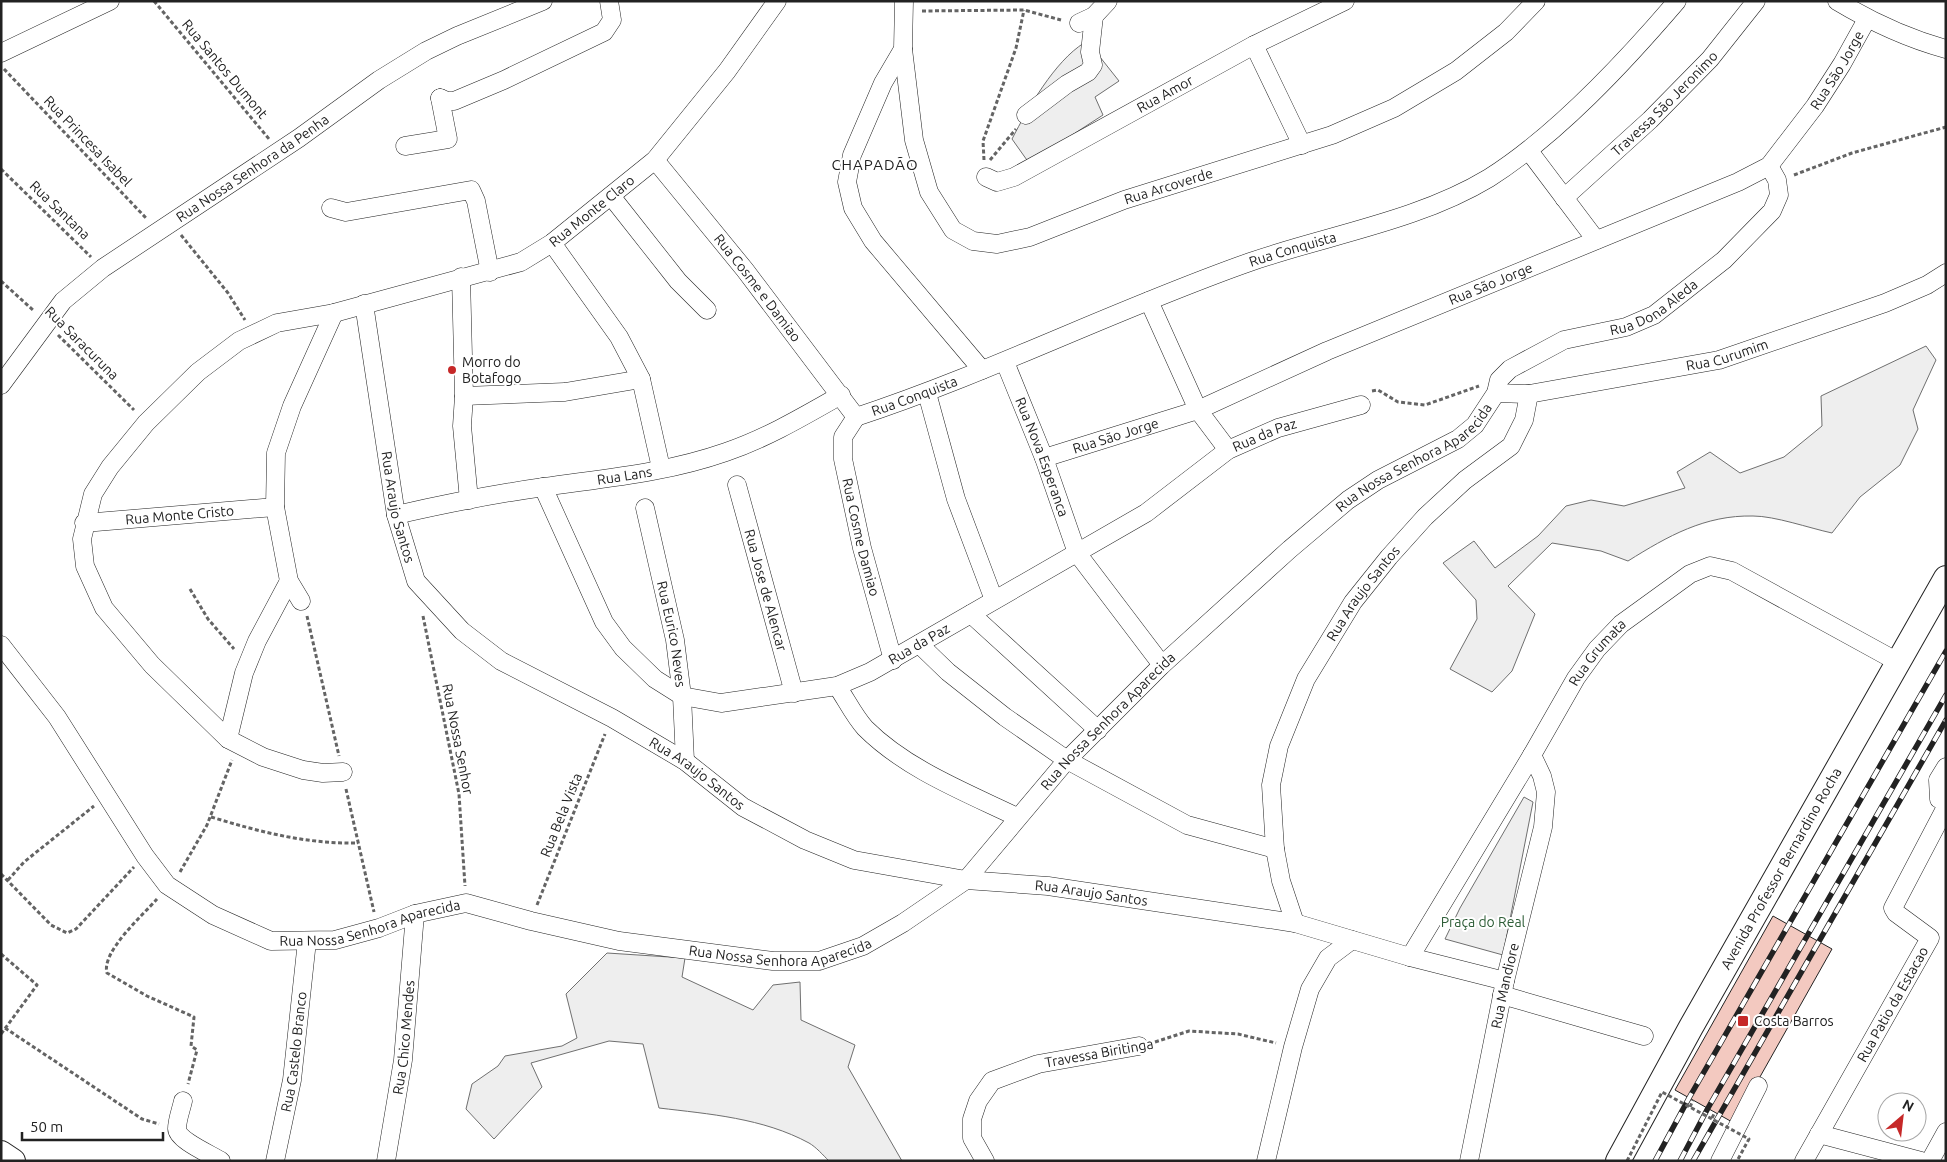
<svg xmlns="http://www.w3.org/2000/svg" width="1947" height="1162" viewBox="0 0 1947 1162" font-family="Ubuntu,sans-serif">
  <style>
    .green { fill: #eee; stroke: #6f6f6f }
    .building { fill: #f3c9c0; stroke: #222 }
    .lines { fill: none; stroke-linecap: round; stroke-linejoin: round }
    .street-casing { stroke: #222; stroke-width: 19 }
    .secondary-casing { stroke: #222; stroke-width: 26 }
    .path { stroke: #646464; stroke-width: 3; stroke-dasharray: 4 2.5; stroke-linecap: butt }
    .street { stroke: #fff; stroke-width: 18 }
    .secondary { stroke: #fff; stroke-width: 24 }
    .rail-casing { stroke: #222; stroke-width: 5.5 }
    .rail { stroke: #fff; stroke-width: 4; stroke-dasharray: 11; stroke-linecap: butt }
    .path-bridge { stroke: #646464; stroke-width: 3; stroke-dasharray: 4 2.5; stroke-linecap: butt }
    .poi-dot { fill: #c62828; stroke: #fff; stroke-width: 2 }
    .labels { text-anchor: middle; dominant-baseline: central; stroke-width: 4; stroke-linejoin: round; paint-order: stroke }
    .street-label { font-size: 14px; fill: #222; stroke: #fff }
    .poi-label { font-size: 14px; fill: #222; stroke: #fff; text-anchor: start }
    .park-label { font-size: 14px; fill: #2f5e38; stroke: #fff }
    .neighbourhood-label { font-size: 15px; letter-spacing: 1px; fill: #222; stroke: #fff }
  </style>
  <rect width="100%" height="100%" fill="#fff"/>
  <path class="green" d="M1084,43L1096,52L1119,81L1095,97L1103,115L1029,163L1012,139C1028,108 1055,61 1084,43Z
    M1926,346L1936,360L1913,410L1918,429L1900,465L1860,497L1832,533C1809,528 1775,516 1753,516C1705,515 1668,536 1628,561L1601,551L1552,543L1508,586L1535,614L1512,671L1492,692L1450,669L1477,619L1476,600L1443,563L1474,541L1495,568L1538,536L1566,506L1591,500L1624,506L1685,488L1677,472L1710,452L1740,473L1784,457L1822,426L1821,396Z
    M1524,797L1533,802L1503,955L1445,939L1460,908Z
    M607,953L685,958L682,977L753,1010L773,985L800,982L801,1020L855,1045L848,1067L902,1161H829C823,1155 816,1147 809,1143C763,1118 709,1114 659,1108L643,1044L609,1041L531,1063L542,1087L494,1139L466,1109L472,1084L498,1066L505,1056L562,1046L577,1038L566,994Z"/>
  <path class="building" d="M1773,916L1832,949L1734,1123L1675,1090Z"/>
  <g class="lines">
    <g class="street-casing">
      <g id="street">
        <path d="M904,1L903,49L883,83L852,155L847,182L853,208L873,241L982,370"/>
        <path d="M1837,1C1872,22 1906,38 1946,49"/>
        <path d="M1079,23L1094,16L1108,1"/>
        <path d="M1254,45L1302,145"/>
        <path id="s1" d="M903,49L914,140L929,192L953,230L973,241L997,244L1030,237L1124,200L1332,135L1394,108L1456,71L1506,32L1536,1"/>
        <path d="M1,53L110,1"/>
        <path d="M440,98L447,101H454L504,80L604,32L612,20L609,1"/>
        <path d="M1026,115L1067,84L1088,72L1093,65L1090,52L1094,16"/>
        <path d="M405,146L448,139L440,98"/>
        <path d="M1529,151L1596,240"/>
        <path id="s2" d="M655,160L745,270L856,417"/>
        <path id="s3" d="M986,177L997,182L1014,177L1254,45L1345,1"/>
        <path d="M611,196L678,281L707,310"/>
        <path id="s4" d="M1564,198L1650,120L1710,59L1756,1"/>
        <path d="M331,208L346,212L471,190L476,201L490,272"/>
        <path d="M552,243L619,337L641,379L661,468"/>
        <path d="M461,277L464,396L462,426L469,500"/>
        <path d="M1149,301L1198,410L1228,450"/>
        <path id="s5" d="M364,304L396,515L416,581L462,631L501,661L612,718L685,761L743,807L805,840L854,860L966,880L1048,886L1295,923L1410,957L1505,981"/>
        <path id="s6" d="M1005,362L1044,458L1077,553L1162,665"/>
        <path id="s7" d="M1,385L63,301L103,268L299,138L379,80L426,51L457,36L543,1"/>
        <path d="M927,393L956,499L994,600"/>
        <path id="s8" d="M1496,393L1529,394L1719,360L1885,303L1927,285L1946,273"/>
        <path d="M464,396L565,392L641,379"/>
        <path id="s9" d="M856,417C990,373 1116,309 1250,262C1328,235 1418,221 1489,178C1557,135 1624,63 1677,1"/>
        <path id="s10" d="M856,417L843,437V459L862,548L893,660"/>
        <path id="s11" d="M1044,458L1198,410L1327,351L1738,182L1769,166L1815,106L1842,64L1867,19"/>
        <path id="s12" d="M737,485L794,693"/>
        <path id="s13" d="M543,487L604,622L623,648L655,679L682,696L721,703L837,686L870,672L1146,513L1228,450L1278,428L1361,405"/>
        <path id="s14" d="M645,508L675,640L682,696L685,761"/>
        <path id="s15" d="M396,515C444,504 494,494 544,487C606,478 666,473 726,452C767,438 804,416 841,395"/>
        <path id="s16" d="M84,523L275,507"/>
        <path d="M301,601L289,581L275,507L276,453L292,406L334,313"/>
        <path d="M971,614L1098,730"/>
        <path d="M919,644L948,672L1005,717L1067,760L1187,825L1275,849"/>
        <path id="s17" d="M1,645L57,717L145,856L167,885L213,915L271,941L335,940L379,928L415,914L466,903L531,921L619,941L773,961H819L863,946L903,923L966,880L1067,760L1162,665L1290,549L1348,500L1378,480L1458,439L1475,425L1496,393L1499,380L1510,369L1564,340L1626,327L1654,315L1724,260L1772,211L1779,195L1777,180L1769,166"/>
        <path d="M837,686C846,699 854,716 865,728C906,769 965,792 1017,817"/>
        <path d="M228,739L244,673L257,641L289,581"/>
        <path d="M1946,767L1938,780L1939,799L1946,802"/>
        <path id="s18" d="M343,772L323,773L303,770L263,757L228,739L152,665L104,608L85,566L82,539L93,494L110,467L146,423L198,372L239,341L277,323L334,313L521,262L552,243L655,160L727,71L777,1"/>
        <path id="s19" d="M1295,923L1281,881L1275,849L1271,785L1279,746L1306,679L1353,602L1389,557L1425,517L1465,480L1511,446L1524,420L1529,394"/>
        <path id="s20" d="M1410,957L1532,755L1576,678L1597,649L1621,624L1690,574L1710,566L1732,571L1898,662"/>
        <path d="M1502,995L1644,1036"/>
        <path d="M183,1101C181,1110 177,1120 177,1129C177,1140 212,1155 221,1161"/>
        <path d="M1819,1134L1921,1161"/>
        <path id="s21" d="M275,1161L292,1080L307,941"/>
        <path id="s22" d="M386,1161L403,1060L415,914"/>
        <path d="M985,1161L972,1138V1119L978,1101L992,1081L1038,1064L1139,1046"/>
        <path d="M1266,1161L1293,1047L1310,989L1328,958L1352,940"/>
        <path id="s23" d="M1469,1161L1505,981L1543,827L1546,792L1542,776L1532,755"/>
        <path d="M1720,1161L1758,1086"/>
        <path id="s24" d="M1804,1161L1930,938L1896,913L1893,908L1946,807"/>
        <path d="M1930,1161L1946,1132"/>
      </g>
    </g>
    <g class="secondary-casing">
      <g id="secondary">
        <path d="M1,1153L13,1161"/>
        <path id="s25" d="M1618,1161L1691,1027L1946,578"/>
      </g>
    </g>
    <path class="path" d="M154,1L269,139
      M922,11L1024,10L1061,20
      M4,69L146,218
      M984,160L983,141L1016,48L1024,10
      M990,160L1016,129
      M1,169L91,257
      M1794,175L1852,153L1946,127
      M181,235L228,293L245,320
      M1,281L34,311
      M58,335L134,410
      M1372,391L1378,390L1398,402L1425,405L1479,386
      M190,589L208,619L234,649
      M307,616L339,756
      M423,616L459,794L465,886
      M346,789L374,912
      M211,817C261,832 305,844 358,843
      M180,872L207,825L232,760
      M1,874L51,925L67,933L76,929L134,867
      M8,880L24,862L94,806
      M157,899C143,915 101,952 107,973L147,996L194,1017L191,1046L197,1050L188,1084
      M537,905L605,734
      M1,954L37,985L1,1034
      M5,1028L142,1119L159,1124
      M1155,1042L1189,1031L1238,1034L1276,1043
      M1690,1107L1693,1100
      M1712,1118L1715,1112"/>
    <use href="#street" class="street"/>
    <use href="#secondary" class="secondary"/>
    <g class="rail-casing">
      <path id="rail" d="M1655,1161L1689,1098L1946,651
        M1680,1161L1708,1108L1946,695
        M1693,1161L1946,720"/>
    </g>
    <use href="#rail" class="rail"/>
    <path class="path-bridge" d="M1627,1161L1662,1092L1749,1139L1737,1161"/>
  </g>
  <g class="poi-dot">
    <circle cx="452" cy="370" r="5"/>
    <rect x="1737" y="1015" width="12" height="12" rx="2.5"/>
  </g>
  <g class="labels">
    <g class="street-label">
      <text transform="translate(225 69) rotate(50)">Rua Santos Dumont</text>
      <text stroke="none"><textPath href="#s11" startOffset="900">Rua São Jorge</textPath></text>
      <text stroke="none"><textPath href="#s3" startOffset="202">Rua Amor</textPath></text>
      <text stroke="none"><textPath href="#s4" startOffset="138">Travessa Sāo Jeronimo</textPath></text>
      <text transform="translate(88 141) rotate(46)">Rua Princesa Isabel</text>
      <text stroke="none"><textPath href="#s7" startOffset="336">Rua Nossa Senhora da Penha</textPath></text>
      <text stroke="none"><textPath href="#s1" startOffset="419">Rua Arcoverde</textPath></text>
      <text transform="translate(60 210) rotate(44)">Rua Santana</text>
      <text stroke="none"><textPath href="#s18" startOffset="1016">Rua Monte Claro</textPath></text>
      <text stroke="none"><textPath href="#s9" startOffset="468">Rua Conquista</textPath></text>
      <text stroke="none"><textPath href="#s11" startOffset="480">Rua São Jorge</textPath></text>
      <text stroke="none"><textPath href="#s2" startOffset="164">Rua Cosme e Damiao</textPath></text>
      <text stroke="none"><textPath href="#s17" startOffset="2052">Rua Dona Aleda</textPath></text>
      <text transform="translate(82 343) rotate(45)">Rua Saracuruna</text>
      <text stroke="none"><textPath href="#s8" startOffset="235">Rua Curumim</textPath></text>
      <text stroke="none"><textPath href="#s9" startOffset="62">Rua Conquista</textPath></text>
      <text stroke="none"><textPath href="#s11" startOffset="75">Rua São Jorge</textPath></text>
      <text stroke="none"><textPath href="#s13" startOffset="911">Rua da Paz</textPath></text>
      <text stroke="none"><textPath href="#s17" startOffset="1758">Rua Nossa Senhora Aparecida</textPath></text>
      <text stroke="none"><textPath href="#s6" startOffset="102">Rua Nova Esperanca</textPath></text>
      <text stroke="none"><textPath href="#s15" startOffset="232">Rua Lans</textPath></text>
      <text stroke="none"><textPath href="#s5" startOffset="206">Rua Araujo Santos</textPath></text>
      <text stroke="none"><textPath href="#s16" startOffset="96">Rua Monte Cristo</textPath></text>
      <text stroke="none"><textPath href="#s10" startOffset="126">Rua Cosme Damiao</textPath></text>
      <text stroke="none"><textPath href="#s12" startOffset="109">Rua Jose de Alencar</textPath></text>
      <text stroke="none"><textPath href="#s19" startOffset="356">Rua Araujo Santos</textPath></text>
      <text stroke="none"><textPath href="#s14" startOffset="129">Rua Eurico Neves</textPath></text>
      <text stroke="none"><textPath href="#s13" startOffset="506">Rua da Paz</textPath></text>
      <text stroke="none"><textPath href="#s20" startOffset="358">Rua Grumata</textPath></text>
      <text stroke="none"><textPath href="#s17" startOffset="1352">Rua Nossa Senhora Aparecida</textPath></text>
      <text transform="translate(458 739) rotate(79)">Rua Nossa Senhor</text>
      <text stroke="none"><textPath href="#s5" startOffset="626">Rua Araujo Santos</textPath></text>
      <text transform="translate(561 815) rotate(-68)">Rua Bela Vista</text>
      <text stroke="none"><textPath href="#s25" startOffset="335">Avenida Professor Bernardino Rocha</textPath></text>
      <text stroke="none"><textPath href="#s5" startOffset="1046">Rua Araujo Santos</textPath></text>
      <text stroke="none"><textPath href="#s17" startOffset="512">Rua Nossa Senhora Aparecida</textPath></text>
      <text stroke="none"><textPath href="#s17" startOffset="932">Rua Nossa Senhora Aparecida</textPath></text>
      <text stroke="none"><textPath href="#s23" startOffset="179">Rua Mandiore</textPath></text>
      <text stroke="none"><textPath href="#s24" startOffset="180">Rua Patio da Estacao</textPath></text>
      <text stroke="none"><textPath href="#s22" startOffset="125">Rua Chico Mendes</textPath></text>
      <text stroke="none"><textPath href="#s21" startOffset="111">Rua Castelo Branco</textPath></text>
      <text transform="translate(1099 1053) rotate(-10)">Travessa Biritinga</text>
    </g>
    <g class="poi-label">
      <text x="462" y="362">Morro do<tspan x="462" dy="16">Botafogo</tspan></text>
      <text x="1754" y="1021">Costa Barros</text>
    </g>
    <g class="park-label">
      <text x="1483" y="922">Praça do Real</text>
    </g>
    <g class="neighbourhood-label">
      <text x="875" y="164">CHAPADÃO</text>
    </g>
  </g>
  <rect width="1947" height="1162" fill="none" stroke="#222222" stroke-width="5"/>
  <g transform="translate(1902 1117) rotate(28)"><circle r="24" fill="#ffffff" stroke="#a7a7a7"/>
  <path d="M0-4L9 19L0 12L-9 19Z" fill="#c62828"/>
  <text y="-8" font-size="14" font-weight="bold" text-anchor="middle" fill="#222222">N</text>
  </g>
  <path d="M22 1132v8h141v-8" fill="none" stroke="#222222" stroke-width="2.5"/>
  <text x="30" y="1132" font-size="15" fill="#222222" stroke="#ffffff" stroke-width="4" paint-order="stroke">50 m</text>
</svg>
